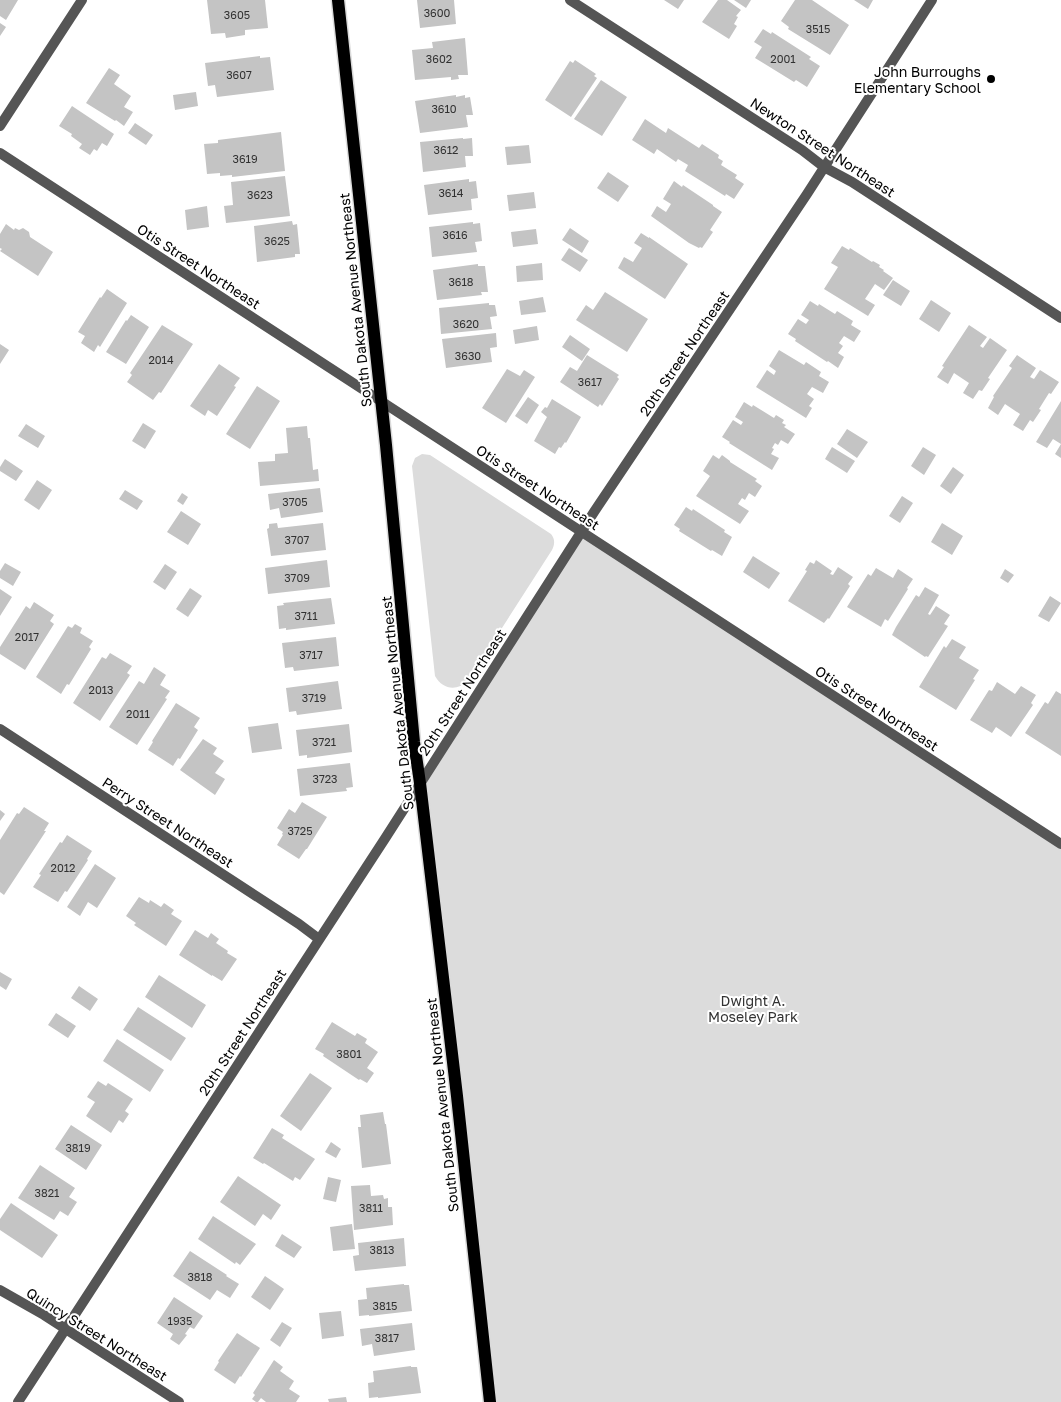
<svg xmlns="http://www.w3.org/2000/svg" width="1061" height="1402" viewBox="0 0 1061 1402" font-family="'Golos Text',sans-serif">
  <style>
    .green { fill: #dcdcdc }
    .building { fill: #c4c4c4 }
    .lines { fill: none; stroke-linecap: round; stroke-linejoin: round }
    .primary-casing { stroke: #dbdbdb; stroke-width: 15 }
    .street { stroke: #555; stroke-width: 10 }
    .primary { stroke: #000; stroke-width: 12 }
    .poi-dot { fill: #000; stroke: #fff; stroke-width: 2 }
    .labels { text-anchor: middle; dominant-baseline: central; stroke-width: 4; stroke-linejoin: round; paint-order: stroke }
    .number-label { font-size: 11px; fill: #313131 }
    .poi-label { font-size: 14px; fill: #000; stroke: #fff; text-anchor: end }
    .street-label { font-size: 14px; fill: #000; stroke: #fff }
    .park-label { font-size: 14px; fill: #333; stroke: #fff }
  </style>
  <rect width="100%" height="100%" fill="#fff"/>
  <path class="green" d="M422,454L430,455L551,534C555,539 555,544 552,550L468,681C457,691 443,690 435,676L412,466L415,458Z
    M582,532L1061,844V1402H489L420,783Z"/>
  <path class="building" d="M0,0H18L6,20L0,16Z
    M207,0H265L268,28L245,30V35L226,38L225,33L211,34Z
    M417,0H454L456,24L420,28Z
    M664,0H684L678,9Z
    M718,0H727L741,10L736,16L738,17L734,24L737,26L729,39L702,22Z
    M734,0H751L746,8Z
    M795,0H812L849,25L830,55L788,29L789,27L781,21Z
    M854,0H873L868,9Z
    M0,23L6,27L0,36Z
    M763,29L771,34L772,32L811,57L809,59L820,66L807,87L796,80L794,82L755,58L762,47L754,42Z
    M465,38L468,75H458L459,79L451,80V77L415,80L412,50L433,48L432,42Z
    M260,56V58L270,57L274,90L217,97L215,85L208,86L205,63Z
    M575,60L596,74L594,76L597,78L571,117L545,100L570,61L573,63Z
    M109,68L120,75L114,84L131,96L124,107L133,112L124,126L116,120L115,121L86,103Z
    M601,80L627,97L602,136L574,119Z
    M196,92L198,106L175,110L173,95Z
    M456,95V97L465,95V98L470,97L473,115H466L468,127L420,133L415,101Z
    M72,106L114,134L107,146L102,143L97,151L94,149L90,155L79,148L82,144L71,136L72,134L59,126Z
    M645,119L666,133L668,128L699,148L702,144L719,155L718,158L723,161L721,165L737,175L735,178L744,184L734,199L726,194L725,196L685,171L688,165L678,159L676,162L657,149L654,154L632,140Z
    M135,123L153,135L146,145L128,133Z
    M281,132L285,171L232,177V175L220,176V173L207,174L204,144L218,143V140Z
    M463,138V139L472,138L473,156H465L466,167L423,172L420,142Z
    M529,145L531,163L507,165L505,147Z
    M608,172L629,186L618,202L597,188Z
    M285,176L290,216L226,223L224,206L233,205L231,182Z
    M469,179V182L476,181L478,198L471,199L472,210L428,215L424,185Z
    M674,181L682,187L683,185L713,205V206L722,212L710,230L713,232L702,248L700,247L699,248L689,243L651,216L657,206L666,212L671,204L663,199Z
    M534,192L536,208L509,211L507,195Z
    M207,206L209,227L187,230L185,210Z
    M292,221L293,225L297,224L300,254H295V257L257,262L254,226Z
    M473,222V224L480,223L482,241L475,242L477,252L432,257L429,227Z
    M6,224L14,230L15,228L19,230L23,228L29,232L30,237L53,252L38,276L0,251L2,249L0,248V234Z
    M570,228L589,241L582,253L562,240Z
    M536,229L538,244L513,247L511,232Z
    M641,233L649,238V237L688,264L665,299L618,268L624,257L633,262L642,248L634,243Z
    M842,246L849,250L850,248L872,262L873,261L880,265L879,267L884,270L883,271L893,278L884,290L875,284L865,299L875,305L868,316L824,289L838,267L831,263Z
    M569,248L588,260L580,272L561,260Z
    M542,263L543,280L517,282L516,266Z
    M478,264V266H485L488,292H481L482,295L437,300L433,270Z
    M893,280L910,291L901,306L883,295Z
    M107,289L127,303L100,347L98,345L94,352L81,343L85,336L78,332L100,297L101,298Z
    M605,292L648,319L627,352L576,320L586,305L593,310Z
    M543,297L546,312L521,315L519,301Z
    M931,300L951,313L939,332L919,319Z
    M810,301L818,306L819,304L835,314L837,311L853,321L851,325L861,331L854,342L844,336L839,343L843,346L838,353L844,357L838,368L828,361L827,362L795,341L796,339L788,334L798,319L806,324L809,320L801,315Z
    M489,303V305H495L497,316L490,317L492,329L441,334L439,308Z
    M131,315L149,327L126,364L106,352L126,320L127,321Z
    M162,325L193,344L161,393L159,392L153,400L127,382L132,375L130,373Z
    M969,325L987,337L980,346L983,348L990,338L1007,350L988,378L990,379L982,391L979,390L973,399L963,393L969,383L954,373L948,384L937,377L944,367L942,366Z
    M537,326L539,340L515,344L513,330Z
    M496,333L497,347L490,348L492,362L446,368L442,339Z
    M570,335L590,349L582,361L562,347Z
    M0,344L9,350L0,364Z
    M779,350L804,365L806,362L821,372L819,376L829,382L823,393L812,387L807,394L814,399L809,406L812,408L806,418L756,387L767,370L774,375L776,371L769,366Z
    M587,355L619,375L617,377L619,379L602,406L600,404L598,407L560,382L570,367L577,371Z
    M1017,355L1036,368L1030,377L1034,379L1040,370L1059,382L1051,394L1049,393L1039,409L1041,410L1033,422L1030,420L1023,431L1013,425L1020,414L1005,404L998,415L988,408L994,397L993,396L1012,368L1009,366Z
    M219,364L240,378L234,386L236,387L217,416L208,410L205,416L190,406Z
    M507,369L520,376L524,370L535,377L506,423L482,408Z
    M257,386L280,401L250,449L226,434Z
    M528,397L539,405L527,424L515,416Z
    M552,399L581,417L566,443L565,442L561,448L559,447L555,454L534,441L547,417L541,412L545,407L547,408Z
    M1061,401V444L1053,439L1047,448L1036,442Z
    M744,402L752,407L753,405L774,418L776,415L784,420L782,423L786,425L784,427L795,434L788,444L781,440L778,445L775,443L772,448L774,449L771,454L779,458L772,470L729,443L730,442L722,437L733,420L741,425L743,422L735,417Z
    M143,423L156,431L145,449L132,441Z
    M26,424L45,436L38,448L18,436Z
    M307,426L308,438H310L313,470L318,469L319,481L260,486L258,462L275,461V454L288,453L286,428Z
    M847,429L868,442L857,458L837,444Z
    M1061,444V458L1055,454Z
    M832,447L855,461L847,473L825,459Z
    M923,447L936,455L924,475L911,466Z
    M713,455L719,459L722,455L730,461V462L757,479L755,481L762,486L755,497L749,493L745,500L742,498L738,504L749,511L740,524L696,496L710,476L703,471Z
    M5,459L23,471L16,481L0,471V467Z
    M953,467L964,475L951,494L940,486Z
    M37,480L52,490L39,510L24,500Z
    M320,488L323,512L281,518L279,508L270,510L268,494Z
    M125,490L143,501L137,510L119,499Z
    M182,493L188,497L183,505L177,501Z
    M902,496L913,503L900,523L889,516Z
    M686,507L692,511L693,509L725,530L724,532L732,537L722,556L712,550L711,551L679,531L680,529L674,525Z
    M181,511L201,524L188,545L167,532Z
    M277,523L278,528L323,523L326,550L271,556L267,529L269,528V524Z
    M942,523L963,536L952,555L931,542Z
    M753,556L780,573L769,589L743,572Z
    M327,560L330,587L268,594L265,568Z
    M816,560L832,571L830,574L833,575L838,567L853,577L848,584L850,586L829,619L828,618L824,623L788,601L807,571L805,570L810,562L814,564Z
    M5,563L21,572L13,586L0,578V571Z
    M165,564L177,572L165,590L153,582Z
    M876,568L893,578L898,569L913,579L907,588L908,589L888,621L885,619L881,627L847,607L868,574L871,576Z
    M1005,569L1014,575L1008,583L1000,578Z
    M925,587L939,595L928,614L930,615L936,606L950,615L944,624L948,626L928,657L926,656L925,657L892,635L896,627L916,595L919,597Z
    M190,588L202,596L188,617L176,609Z
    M0,589L12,597L0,616Z
    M1050,596L1061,603L1049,622L1038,616Z
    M331,598L335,624L286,630V628L279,629L277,606L284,605L283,603Z
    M34,602L54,615L50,621L54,624L25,670L0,654V647L26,606L30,609Z
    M75,624L82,628L80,633L93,641L89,647L91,649L69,685L67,684L61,694L36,677L68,626L72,628Z
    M336,637L339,666L294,671L293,667L285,668L282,643Z
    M952,639L966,647L959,658L979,670L973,679L975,680L956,710L919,687L944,646L946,648Z
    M110,653L132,666L127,673L130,675L100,721L73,703L102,657L106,659Z
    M154,667L166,675L160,685L170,691L165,698L167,699L137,745L109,727L139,681L144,684Z
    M338,681L342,709L297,715L296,711L289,712L286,688Z
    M997,682L1015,694L1021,686L1036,695L1031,703L1033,705L1011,737L996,727L992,733L970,720L989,690L992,691Z
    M1056,691L1061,694V756L1025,733L1045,702L1048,704Z
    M176,703L200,718L194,727L198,730L180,759L178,758L173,766L148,750L153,742L152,741Z
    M278,723L282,749L252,753L248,727Z
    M349,724L352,752L307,758V755L299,756L296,730Z
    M203,739L217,748L213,754L224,761L215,773L225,779L215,795L180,770Z
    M350,763L353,787L346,788L347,791L300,796L297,769Z
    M302,802L327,817L307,849H306L299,859L277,845L283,835L282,834L283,832L277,828L289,809L295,813Z
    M24,807L49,823L44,831H46L4,895L0,892V840L17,813L19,814Z
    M0,810L5,814L0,821Z
    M67,835L92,851L87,859L88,860L67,892L65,891L58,902L33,887L41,875L39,874L60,842L62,843Z
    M95,864L116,878L97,908L88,902L80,916L67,907Z
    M139,897L149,903L150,900L161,907L164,903L174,910L171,914L182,921L166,946L134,925L136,923L126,916Z
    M195,930L208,938L211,933L219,939L216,943L228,951L227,953L237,959L222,981L212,975V976L179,955Z
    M0,972L12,979L6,990L0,986Z
    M159,975L206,1005L192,1028L145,997Z
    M79,986L98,999L90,1011L71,998Z
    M138,1007L186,1038L171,1061L123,1030Z
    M56,1013L76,1026L68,1038L48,1025Z
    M332,1022L355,1036L357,1033L367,1039L365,1043L378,1052L367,1068L374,1073L367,1083L360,1079L359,1080L323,1056L324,1054L315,1049Z
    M117,1039L164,1070L150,1092L103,1061Z
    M310,1073L332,1088L301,1131L280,1116Z
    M98,1081L106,1086L108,1083L133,1099L125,1111L129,1114L123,1123L119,1120L111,1133L86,1116L95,1102L87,1097Z
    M383,1112L385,1124H386L391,1164L362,1168L358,1127H361L360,1115Z
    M71,1125L102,1145L86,1170L55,1149Z
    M272,1128L284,1135L282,1138L315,1159L300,1180L295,1177L293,1181L264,1163L263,1164L253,1158Z
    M331,1142L341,1149L336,1158L325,1152Z
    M40,1165L75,1188L69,1197L77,1202L68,1216L60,1211L54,1220L18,1198Z
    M238,1176L281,1205L271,1220L263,1214L255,1226L220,1202Z
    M328,1177L341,1180L336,1202L323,1199Z
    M370,1185L371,1196L383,1195L384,1199L388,1198V1207H392L393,1225L354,1230L351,1186Z
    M11,1203L58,1235L42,1258L0,1230V1219Z
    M213,1216L256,1244L240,1265L236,1262L235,1264L198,1239Z
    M352,1224L355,1249L333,1251L330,1227Z
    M282,1234L302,1247L294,1258L275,1246Z
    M404,1238L406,1266L355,1271L353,1256L359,1255L358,1243Z
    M190,1251L227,1275L226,1276L239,1284L230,1298L217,1290L210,1300L173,1276Z
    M265,1276L284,1289L270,1310L251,1297Z
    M404,1284V1285H409L412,1311L369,1316V1315L359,1316L358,1300L367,1299L366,1288Z
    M174,1297L203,1316L194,1329L190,1327L185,1334L187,1335L179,1345L170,1339L173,1334L157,1323Z
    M341,1311L344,1336L322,1339L319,1313Z
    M282,1322L292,1328L280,1347L270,1340Z
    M412,1323L415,1350L374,1356L372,1344L362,1346L360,1329Z
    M237,1333L260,1348L241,1377L240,1376L235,1384L214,1370L219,1362L218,1361Z
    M274,1360L283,1367L280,1371L294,1381L289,1389L300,1396L296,1402H266L261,1398L258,1402H256L252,1399L255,1395L253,1393Z
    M411,1366V1367H417L421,1393L378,1398V1397L369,1398L368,1383L374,1382L373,1371Z
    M346,1397L347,1402H329L328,1399Z"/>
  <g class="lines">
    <g class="primary-casing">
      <path id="primary" d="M338,0L386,445L414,742L420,783L457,1096L490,1402"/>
    </g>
    <path class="street" d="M570,0L802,150L824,167L852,182L1061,318
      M0,126L82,0
      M0,153L1061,844
      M0,729L299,924L319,939
      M0,1290L44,1315L179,1402
      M18,1402L386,837L594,512L807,194L932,0"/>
    <use href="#primary" class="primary"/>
  </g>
  <circle class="poi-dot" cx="991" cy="79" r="5"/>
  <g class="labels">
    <g class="number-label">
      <text x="437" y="12">3600</text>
      <text x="237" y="14">3605</text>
      <text x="818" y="28">3515</text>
      <text x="439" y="58">3602</text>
      <text x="783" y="58">2001</text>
      <text x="239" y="74">3607</text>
      <text x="444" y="108">3610</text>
      <text x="446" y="149">3612</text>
      <text x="245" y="158">3619</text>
      <text x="451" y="192">3614</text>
      <text x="260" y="194">3623</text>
      <text x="455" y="234">3616</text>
      <text x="277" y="240">3625</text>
      <text x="461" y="281">3618</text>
      <text x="466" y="323">3620</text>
      <text x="468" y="355">3630</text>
      <text x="161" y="359">2014</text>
      <text x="590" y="381">3617</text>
      <text x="295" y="501">3705</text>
      <text x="297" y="539">3707</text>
      <text x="297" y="577">3709</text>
      <text x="306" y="615">3711</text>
      <text x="27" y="636">2017</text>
      <text x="311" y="654">3717</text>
      <text x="101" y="689">2013</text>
      <text x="314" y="697">3719</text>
      <text x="138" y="713">2011</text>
      <text x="324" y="741">3721</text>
      <text x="325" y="778">3723</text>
      <text x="300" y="830">3725</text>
      <text x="63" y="867">2012</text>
      <text x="349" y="1053">3801</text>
      <text x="78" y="1147">3819</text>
      <text x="47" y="1192">3821</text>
      <text x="371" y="1207">3811</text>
      <text x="382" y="1249">3813</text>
      <text x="200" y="1276">3818</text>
      <text x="385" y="1305">3815</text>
      <text x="180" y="1320">1935</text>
      <text x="387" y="1337">3817</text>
    </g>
    <g class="poi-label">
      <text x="981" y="71">John Burroughs<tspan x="981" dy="16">Elementary School</tspan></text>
    </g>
    <g class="street-label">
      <text transform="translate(823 147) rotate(33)">Newton Street Northeast</text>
      <text transform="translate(199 266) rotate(33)">Otis Street Northeast</text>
      <text transform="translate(355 300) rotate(-96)">South Dakota Avenue Northeast</text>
      <text transform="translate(684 353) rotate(-56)">20th Street Northeast</text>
      <text transform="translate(538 487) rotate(33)">Otis Street Northeast</text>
      <text transform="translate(462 692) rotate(-57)">20th Street Northeast</text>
      <text transform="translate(397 703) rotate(-96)">South Dakota Avenue Northeast</text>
      <text transform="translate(877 708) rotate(33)">Otis Street Northeast</text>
      <text transform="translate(168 822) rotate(33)">Perry Street Northeast</text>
      <text transform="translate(242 1032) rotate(-57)">20th Street Northeast</text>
      <text transform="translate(442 1105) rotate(-96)">South Dakota Avenue Northeast</text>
      <text transform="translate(97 1334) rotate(32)">Quincy Street Northeast</text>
    </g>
    <g class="park-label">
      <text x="753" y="1000">Dwight A.<tspan x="753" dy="16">Moseley Park</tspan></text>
    </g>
  </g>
</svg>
